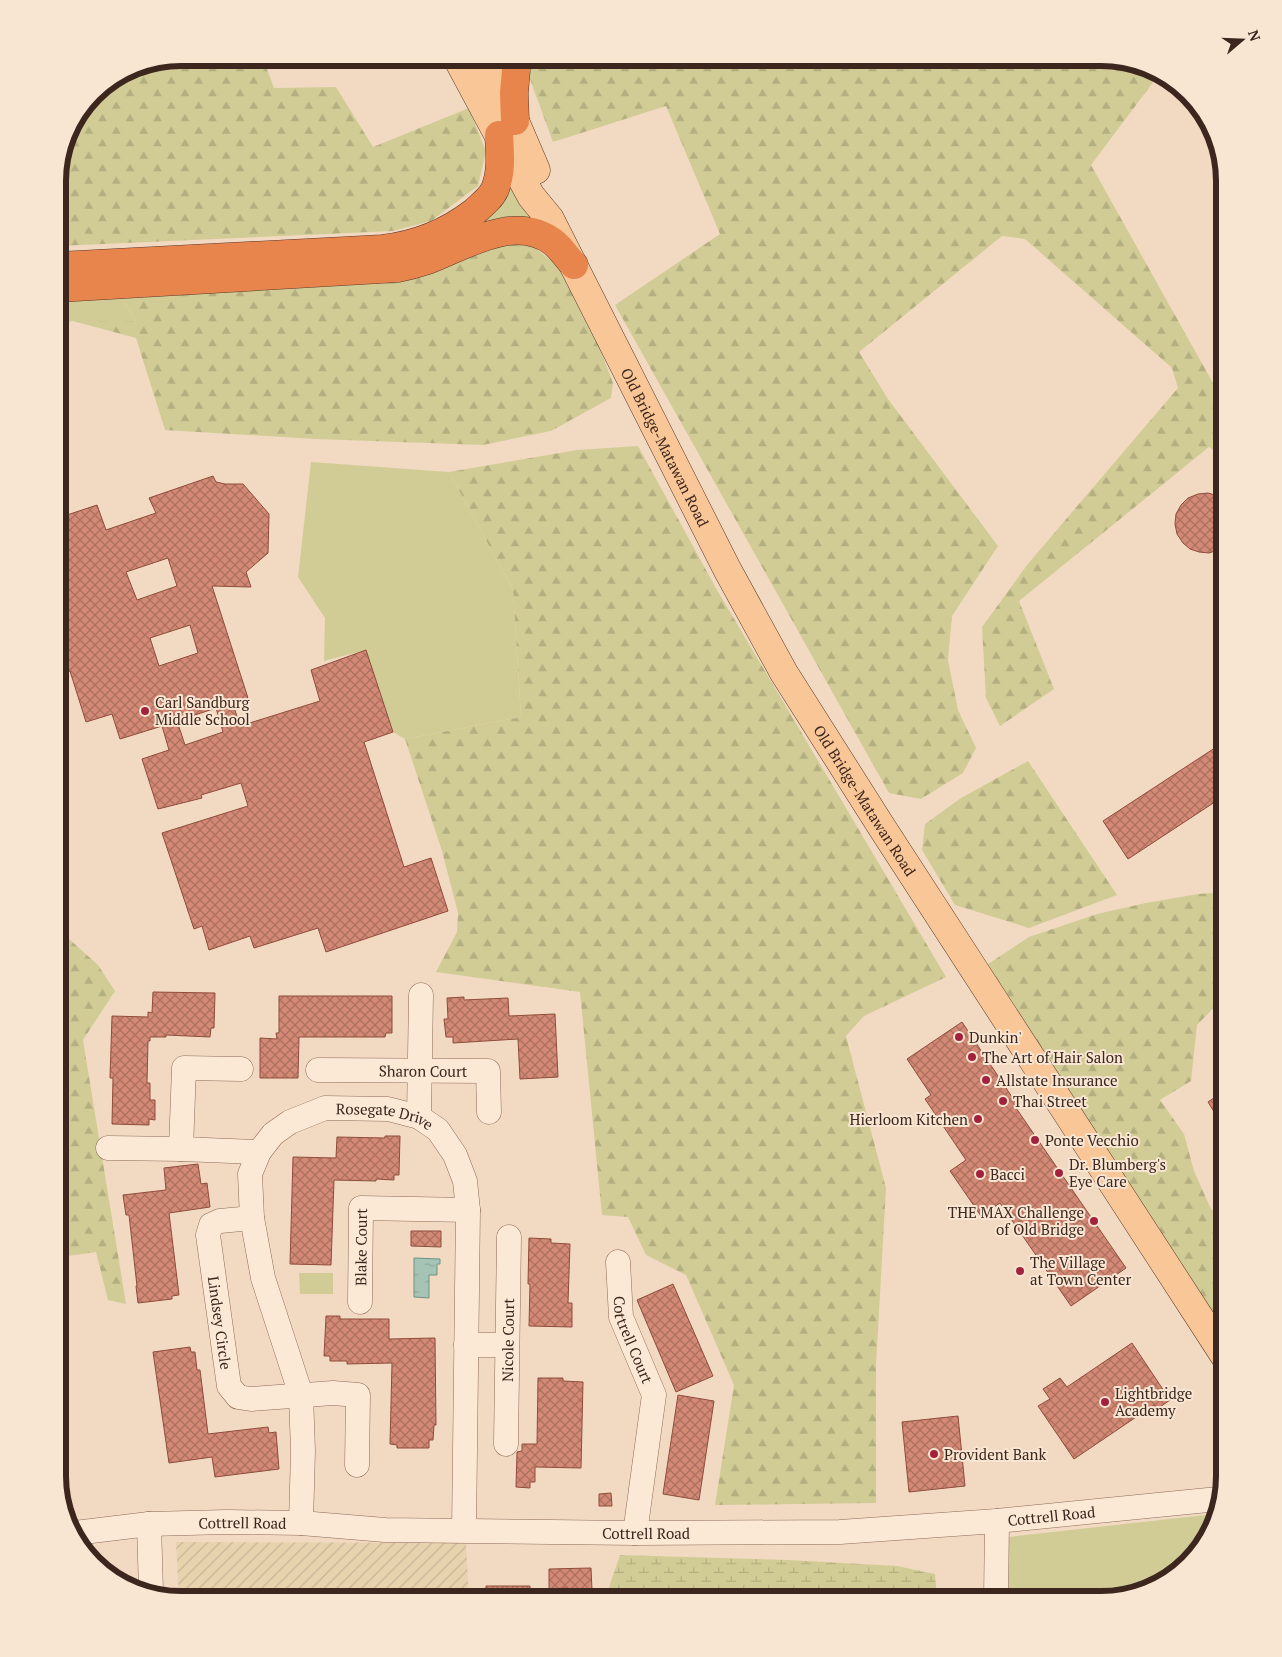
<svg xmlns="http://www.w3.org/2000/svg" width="1282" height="1657" viewBox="0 0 1282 1657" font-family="'PT Serif',serif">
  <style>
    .farmland { fill: url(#farmland-furrows) }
    .green { fill: #d1cc95 }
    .forest { fill: url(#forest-firs) }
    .wetland { fill: url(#wetland-marsh) }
    .water { fill: url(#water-ripples); stroke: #6b9381 }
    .building { fill: url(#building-cross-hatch); stroke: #8f4c3b; fill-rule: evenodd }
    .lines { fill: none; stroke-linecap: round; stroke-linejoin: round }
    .minor-casing { stroke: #8d6a58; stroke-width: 25 }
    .major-casing { stroke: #5b392c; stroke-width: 29 }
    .highway-casing { stroke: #5b392c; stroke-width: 29 }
    .minor { stroke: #fbe9d6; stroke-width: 24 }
    .major { stroke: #f8c697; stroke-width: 28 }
    .highway { stroke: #e8854c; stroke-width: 28 }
    .poi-dot { fill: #a2223c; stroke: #f8e6d3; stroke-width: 2 }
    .labels { text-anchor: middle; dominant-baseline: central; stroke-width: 4; stroke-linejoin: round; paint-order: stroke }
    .street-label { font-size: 15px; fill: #3c261d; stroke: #f8e6d3 }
    .poi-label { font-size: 15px; fill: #3c261d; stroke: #f8e6d3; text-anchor: start }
    .rim { fill: none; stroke: #3c261d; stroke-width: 6 }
  </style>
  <defs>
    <pattern id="farmland-furrows" width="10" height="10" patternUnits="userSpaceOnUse" patternTransform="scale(1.25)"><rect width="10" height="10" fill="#e8d3af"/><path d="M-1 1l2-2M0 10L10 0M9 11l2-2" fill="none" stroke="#c8b596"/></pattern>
    <pattern id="forest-firs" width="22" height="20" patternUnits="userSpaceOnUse" patternTransform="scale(1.25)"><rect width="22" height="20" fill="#d1cc95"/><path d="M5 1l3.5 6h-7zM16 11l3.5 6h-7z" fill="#b4af80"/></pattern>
    <pattern id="wetland-marsh" width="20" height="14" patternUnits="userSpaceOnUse" patternTransform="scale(1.25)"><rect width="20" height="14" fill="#d1cc95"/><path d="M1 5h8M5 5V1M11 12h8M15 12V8" fill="none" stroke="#b4af80"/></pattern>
    <pattern id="water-ripples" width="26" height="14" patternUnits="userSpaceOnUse" patternTransform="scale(1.25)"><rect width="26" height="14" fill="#a5c4b5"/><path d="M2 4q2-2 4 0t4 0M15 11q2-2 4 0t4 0" fill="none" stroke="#8fa89b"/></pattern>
    <pattern id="building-cross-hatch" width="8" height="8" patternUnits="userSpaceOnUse" patternTransform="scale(1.25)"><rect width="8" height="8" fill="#d38975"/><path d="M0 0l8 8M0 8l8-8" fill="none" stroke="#ac705f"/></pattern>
  </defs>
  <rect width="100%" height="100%" fill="#f2dac2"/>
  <path class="farmland" d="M176,1542L466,1543L469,1599H179Z"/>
  <path class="green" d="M508,182L538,228L477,229Z
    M119,294L136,321H73L58,325V297Z
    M311,462L449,472L513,590L521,717L405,739L393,732L366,650L324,661L325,618L298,577Z
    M299,1273H333V1294H300Z
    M1214,1514L1208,1537L1169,1579L1101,1599H989L990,1539Z"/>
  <path class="forest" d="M181,58H263L274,88L336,87L373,147L469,108L486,152L478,186L431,221L393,231L58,246V173L70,127L99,88L134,67Z
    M531,58H1109L1160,73L1091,165L1218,392L1224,396V458L1209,447L1019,601L1054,689L1000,726L986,698L982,627L1027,565L1178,388L1172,368L1025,239L1002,236L859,352L888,399L998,546L952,616L948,660L958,710L976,748L963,773L921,799L889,793L615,305L720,234L666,106L553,142L527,71Z
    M511,242L533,246L560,268L590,323L613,383L611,398L551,431L483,445L316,439L165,430L136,338L73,321H136L119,294L412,279Z
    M638,446L717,590L946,977L864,1016L846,1036L886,1188L876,1365V1503L715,1505L734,1385L686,1275L646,1255L628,1217L602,1215L580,992L436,972L457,932L458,913L442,851L405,739L521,717L513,590L449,472L577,450Z
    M1028,761L1117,895L1029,928L955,905L922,850L925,824L961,798Z
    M1224,892V997L1197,1025L1191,1081L1160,1100L1184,1134L1194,1171L1210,1207L1224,1224V1355L976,972L1029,937L1097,914L1146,903L1198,894Z
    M58,929L98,965L115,991L83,1040L126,1304L108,1300L96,1252L61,1257L60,1203L58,1202Z"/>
  <path class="wetland" d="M620,1555L789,1560L897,1566L935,1574L937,1599H888C879,1593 865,1596 855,1599H605Z"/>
  <path class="water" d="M414,1258L440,1259V1264H437V1275H429V1298L414,1297Z"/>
  <path class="building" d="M213,476L216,482L225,484H243L269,514L268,553L246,572L251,587L212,586L248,698L233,704L240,726L320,701L311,670L366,650L393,732L364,742L404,867L431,858L448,911L326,952L318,928L254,948L250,936L209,950L202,926L194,929L162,833L248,806L241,783L201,795L202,798L158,809L142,759L169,750L162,726L120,739L112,714L86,722L70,671L58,675V518L97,505L106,530L156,513L149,498ZM168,558L177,586L137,600L126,572ZM190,625L198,653L159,666L150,638ZM216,708L223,732L185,745L177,721Z
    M1208,493L1218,496L1224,500V546L1218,550L1209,553L1199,552L1190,549L1183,543L1177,534L1175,524L1176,514L1181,505L1188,498L1198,494Z
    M1224,742V796L1128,859L1103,821Z
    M153,992L215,993L214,1028H211L210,1037L166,1035V1037H150V1041H148L147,1083H150V1100H155V1120L149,1119V1125L112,1124L113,1078H110L112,1016L148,1017V1012L152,1013Z
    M279,996H392V1033H386L385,1037H299L298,1078H260V1038L277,1039L276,1033H279Z
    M464,997V1000L508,998L509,1016L555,1014L558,1077L520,1079L518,1039L453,1043V1037H446L444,1019H448L447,998Z
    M962,1022L1018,1106L1016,1108L1126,1268L1071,1306L1000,1203L981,1216L950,1171L966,1160L925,1099L931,1095L907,1059Z
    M1224,1091V1128L1208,1102Z
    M385,1136H400L399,1175H394V1180L376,1179V1181L334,1180L331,1265L290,1264L293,1157L336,1158L337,1137L385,1138Z
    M198,1164L201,1184L207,1183L210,1207L169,1213L179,1295L172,1296V1299L138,1303L136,1286H137L129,1215H126L123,1195L166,1190L164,1168Z
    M411,1231H441V1247L411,1246Z
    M529,1238L551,1239V1243L570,1244L568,1303H572V1327L529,1326L530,1284H528Z
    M673,1284L713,1376L676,1392L637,1300Z
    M326,1316H340V1319H389V1339L435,1338L436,1425H434L433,1440H429V1448H397V1445L390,1444L392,1363L347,1364V1361H330V1356H324Z
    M1132,1343L1170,1400L1157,1409L1154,1405L1074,1459L1038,1406L1050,1399L1043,1389L1060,1378L1067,1387Z
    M190,1347L191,1352H195L197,1370H200L208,1434L268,1427L269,1433L276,1432L279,1469L215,1477L212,1457L169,1463L153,1352Z
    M538,1378H563V1381L583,1382L581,1468L535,1467V1482H530V1488L516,1487L517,1452L522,1451V1444H537Z
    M678,1395L714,1401L699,1500L663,1494Z
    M958,1416L965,1486L909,1492L902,1422Z
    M611,1493L612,1506H599V1494Z
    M591,1568L592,1590L567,1591V1588L549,1589V1569Z
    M486,1586H530V1600H486Z"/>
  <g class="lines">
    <g class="minor-casing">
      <g id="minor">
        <path d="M241,1069L184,1068L181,1149L259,1152"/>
        <path id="s1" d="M318,1070L488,1071L489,1112"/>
        <path d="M419,1117L421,995"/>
        <path d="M108,1148L181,1149"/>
        <path id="s2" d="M252,1218L220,1221L211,1225L208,1235L229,1386L238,1397L251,1399L333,1393L358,1395L357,1465"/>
        <path id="s3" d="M618,1262L621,1317L654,1395L635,1533"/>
        <path id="s4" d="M360,1302L361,1208L468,1210"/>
        <path d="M466,1345H506"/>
        <path id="s5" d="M506,1444L509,1237"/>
        <path id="s6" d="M301,1523L303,1451L301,1395L263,1278L252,1218L250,1174L259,1152L273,1134L290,1122L325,1108L388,1109L419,1117L438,1130L455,1155L465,1181L468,1210L464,1530"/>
        <path d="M149,1524L151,1591"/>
        <path id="s7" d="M75,1533L149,1524L227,1522L301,1523L385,1530L635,1533L840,1532L997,1521L1218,1499"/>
        <path d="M996,1599L997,1521"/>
      </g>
    </g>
    <g class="major-casing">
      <g id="major">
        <path id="s8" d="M457,58L531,196L550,219L727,569L784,673L881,826L1224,1355"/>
        <path d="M483,58L515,121L536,170"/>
      </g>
    </g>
    <g class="highway-casing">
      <path id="highway" d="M515,121L514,93L517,58
        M58,266L382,249C417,245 447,233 474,212C482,205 491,198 495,189C502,171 500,154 499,135
        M58,288L398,268C408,266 419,263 428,260C465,246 515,213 553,242C561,248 567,258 574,265"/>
    </g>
    <use href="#minor" class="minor"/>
    <use href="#major" class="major"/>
    <use href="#highway" class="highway"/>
  </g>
  <g class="poi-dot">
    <circle cx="145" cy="711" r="5"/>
    <circle cx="959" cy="1037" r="5"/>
    <circle cx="972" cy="1057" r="5"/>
    <circle cx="986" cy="1080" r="5"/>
    <circle cx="1003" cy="1101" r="5"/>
    <circle cx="978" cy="1119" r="5"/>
    <circle cx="1035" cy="1140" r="5"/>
    <circle cx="1059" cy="1173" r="5"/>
    <circle cx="980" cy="1174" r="5"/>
    <circle cx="1094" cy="1221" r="5"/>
    <circle cx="1020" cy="1271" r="5"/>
    <circle cx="1105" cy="1402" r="5"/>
    <circle cx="934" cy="1454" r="5"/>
  </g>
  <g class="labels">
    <g class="street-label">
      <text stroke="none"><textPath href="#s8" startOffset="442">Old Bridge-Matawan Road</textPath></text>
      <text stroke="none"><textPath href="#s8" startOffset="848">Old Bridge-Matawan Road</textPath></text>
      <text stroke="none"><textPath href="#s1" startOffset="105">Sharon Court</textPath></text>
      <text stroke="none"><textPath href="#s6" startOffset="522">Rosegate Drive</textPath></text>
      <text stroke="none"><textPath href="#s4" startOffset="55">Blake Court</textPath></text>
      <text stroke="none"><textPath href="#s2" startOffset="141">Lindsey Circle</textPath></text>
      <text stroke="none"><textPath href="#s3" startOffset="80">Cottrell Court</textPath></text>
      <text stroke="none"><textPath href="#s5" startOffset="104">Nicole Court</textPath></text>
      <text stroke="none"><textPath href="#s7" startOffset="978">Cottrell Road</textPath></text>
      <text stroke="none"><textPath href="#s7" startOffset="168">Cottrell Road</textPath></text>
      <text stroke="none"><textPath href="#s7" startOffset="572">Cottrell Road</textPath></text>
    </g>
    <g class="poi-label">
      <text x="155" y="702">Carl Sandburg<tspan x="155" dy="17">Middle School</tspan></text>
      <text x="969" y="1037">Dunkin'</text>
      <text x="982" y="1057">The Art of Hair Salon</text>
      <text x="996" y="1080">Allstate Insurance</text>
      <text x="1013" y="1101">Thai Street</text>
      <text x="968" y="1119" text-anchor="end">Hierloom Kitchen</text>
      <text x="1045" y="1140">Ponte Vecchio</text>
      <text x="1069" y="1164">Dr. Blumberg's<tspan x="1069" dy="17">Eye Care</tspan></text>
      <text x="990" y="1174">Bacci</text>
      <text x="1084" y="1212" text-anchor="end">THE MAX Challenge<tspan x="1084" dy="17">of Old Bridge</tspan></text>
      <text x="1030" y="1262">The Village<tspan x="1030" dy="17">at Town Center</tspan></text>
      <text x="1115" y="1393">Lightbridge<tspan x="1115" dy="17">Academy</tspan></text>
      <text x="944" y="1454">Provident Bank</text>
    </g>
  </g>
  <path d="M0 0H1282V1657H0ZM181 66H1101A115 115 0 0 1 1216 181V1476A115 115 0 0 1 1101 1591H181A115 115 0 0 1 66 1476V181A115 115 0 0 1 181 66Z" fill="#f8e6d3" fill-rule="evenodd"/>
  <path class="rim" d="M181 66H1101A115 115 0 0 1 1216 181V1476A115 115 0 0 1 1101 1591H181A115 115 0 0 1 66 1476V181A115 115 0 0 1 181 66Z"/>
  <g transform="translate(1242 40) rotate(71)" stroke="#f8e6d3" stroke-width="4" paint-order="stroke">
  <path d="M0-4L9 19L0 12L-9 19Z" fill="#3c261d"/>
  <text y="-8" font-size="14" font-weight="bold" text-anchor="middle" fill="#3c261d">N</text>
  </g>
</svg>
